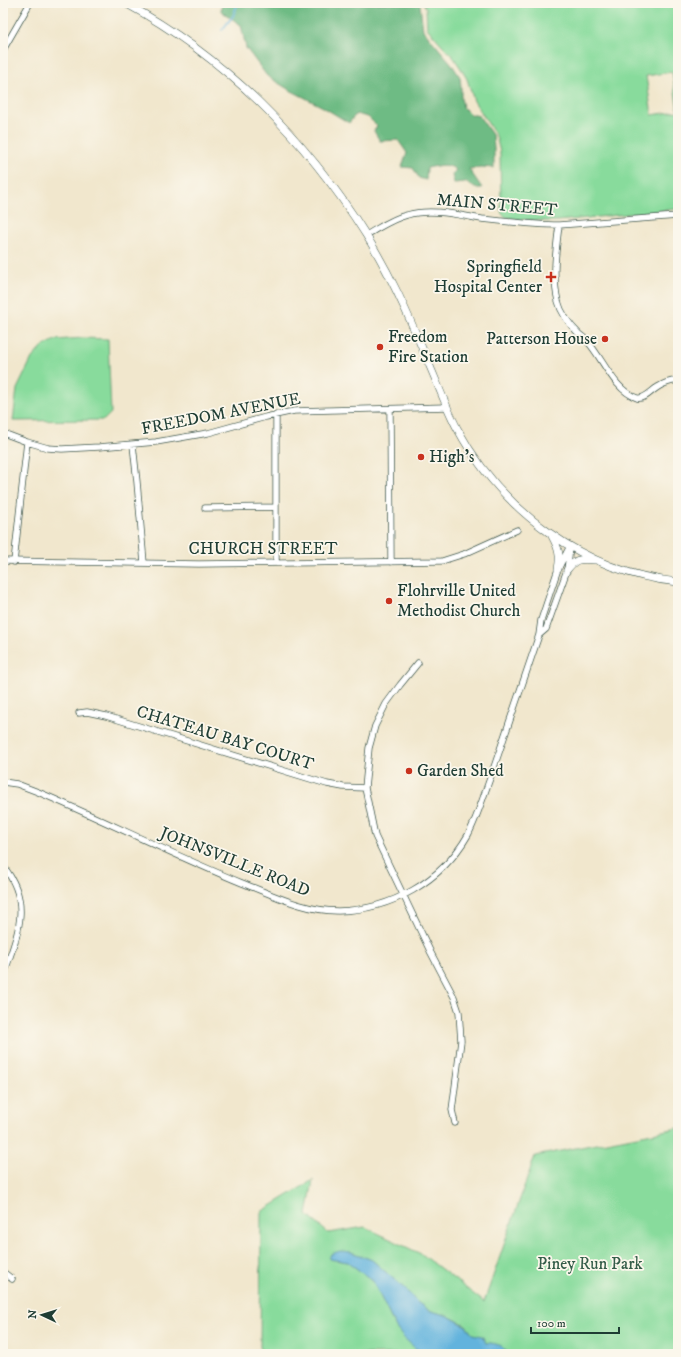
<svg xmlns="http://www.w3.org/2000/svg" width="681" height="1357" viewBox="0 0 681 1357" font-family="'IM FELL DW Pica',serif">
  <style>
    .green { fill: #88db9c; stroke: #548c68; fill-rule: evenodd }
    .forest { fill: #6ebb84; stroke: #467c5c }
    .water { fill: #62b3dd; stroke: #407888 }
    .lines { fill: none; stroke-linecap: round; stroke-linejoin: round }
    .stream { stroke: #62b3dd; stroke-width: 2 }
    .minor-casing { stroke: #3e564b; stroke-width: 7 }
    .major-casing { stroke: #3e564b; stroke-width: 8 }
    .minor { stroke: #fff; stroke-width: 5.5 }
    .major { stroke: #fff; stroke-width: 7 }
    .poi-dot { fill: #c8321e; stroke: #fbf7ec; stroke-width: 1.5 }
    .labels { text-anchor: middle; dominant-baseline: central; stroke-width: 3.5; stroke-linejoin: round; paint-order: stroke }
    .street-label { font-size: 17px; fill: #1f3d34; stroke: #fbf7ec }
    .poi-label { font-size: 17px; fill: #1f3d34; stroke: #fbf7ec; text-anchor: start }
    .park-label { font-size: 17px; fill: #345d49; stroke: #fbf7ec }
  </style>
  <rect width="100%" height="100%" fill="#fbf7ec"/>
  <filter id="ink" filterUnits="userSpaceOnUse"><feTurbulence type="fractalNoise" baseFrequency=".025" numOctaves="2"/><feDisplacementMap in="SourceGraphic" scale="8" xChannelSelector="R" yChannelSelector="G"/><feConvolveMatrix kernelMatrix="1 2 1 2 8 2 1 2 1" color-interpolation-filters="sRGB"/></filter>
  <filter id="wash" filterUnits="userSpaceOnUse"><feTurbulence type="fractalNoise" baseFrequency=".012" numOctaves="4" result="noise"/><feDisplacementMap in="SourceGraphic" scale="16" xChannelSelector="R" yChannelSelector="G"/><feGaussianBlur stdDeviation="0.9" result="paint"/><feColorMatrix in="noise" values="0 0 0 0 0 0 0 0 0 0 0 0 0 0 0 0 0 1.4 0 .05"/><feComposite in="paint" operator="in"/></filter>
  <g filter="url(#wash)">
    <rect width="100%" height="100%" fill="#f1e7cd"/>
    <path class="green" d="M423,3H678V209L558,221H544L516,219L505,217L502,214L501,210L500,152L496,136L474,101L467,79L460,67L454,58L427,28L426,8ZM672,72L678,111L652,115L646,76Z
      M83,338L108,339L111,413L104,420L13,421L17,389L32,358L42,347L55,340Z
      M678,1128V1354H583L577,1350L556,1354H508C502,1345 496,1343 486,1343L482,1336L472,1334L466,1325L448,1316L428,1310L417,1302L405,1289L372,1260L351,1252L330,1259L348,1262L373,1281L396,1328L415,1348L427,1354H260L261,1212L313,1180L307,1215L328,1233L365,1227L423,1255L484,1302L535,1156Z"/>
    <path class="forest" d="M222,3H418L420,5L423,30L451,63L460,77L461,87V98L463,107L470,114L479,116L493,136L494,149V168L481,167L469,169L482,188H475L466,182L454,183L452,175L456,170C447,162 438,166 427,168L426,180L419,178L413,168L402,167L407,153L398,140L380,141L374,131L377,126L368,117L356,114L349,123L323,107L288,89L267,76L246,48L241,25L221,11Z"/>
    <path class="water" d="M340,1251L351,1252L372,1260L405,1289L417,1302L428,1310L448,1316L466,1326L472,1334L482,1336L486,1343C496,1343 502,1345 508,1354H427L415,1348L403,1337L396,1328L373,1281L348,1262L329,1259L331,1254Z"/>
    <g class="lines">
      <path class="stream" d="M222,30L233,16L238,3"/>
    </g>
  </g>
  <g filter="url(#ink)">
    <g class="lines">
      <g class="minor-casing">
        <path id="minor" d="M3,50L30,3
          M559,225C556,250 552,277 558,301C561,313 570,325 579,334C582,337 586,338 588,342C603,359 614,390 637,398C645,400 652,390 658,387C664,383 671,381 678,380
          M366,235C379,228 393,218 407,215C431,208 458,215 482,219C508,222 533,225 559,225L678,216
          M390,409L391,562
          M3,433L27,442L48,448L62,449L99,447L156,442L208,433L266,417L294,411L447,407
          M133,445L137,482L144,563
          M205,508L276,507
          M3,561L199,564L442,561L464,554L517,530
          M14,562L27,442
          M276,563V414
          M539,635L546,629L567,570L570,548
          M418,663L400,685L386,704L375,726L369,748L365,788L375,836L431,953L454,997L459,1012L461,1041L452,1110L455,1123
          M79,713L87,712L106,716L327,784L343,787L365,788
          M3,782L17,784L38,792C106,821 173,855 242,883C273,895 304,911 338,911C391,910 441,882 468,835C478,816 484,794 492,773C508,727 523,681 539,635L541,620L558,569L570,546
          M3,866C34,904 16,937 3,977
          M3,1272L12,1279"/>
      </g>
      <g class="major-casing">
        <path id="major" d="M125,3C225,57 306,139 366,235C390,273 408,314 425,355C436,379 445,405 457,428C501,510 584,573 678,582
          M552,536C558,547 561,555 558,569
          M567,570C576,558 579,559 594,560"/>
      </g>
      <use href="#minor" class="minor"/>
      <use href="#major" class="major"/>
    </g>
  </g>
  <g class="poi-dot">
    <path d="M549 271h4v4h4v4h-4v4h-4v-4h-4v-4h4z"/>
    <circle cx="605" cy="339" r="4"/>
    <circle cx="380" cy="347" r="4"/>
    <circle cx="421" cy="457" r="4"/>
    <circle cx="389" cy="601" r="4"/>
    <circle cx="409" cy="771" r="4"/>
  </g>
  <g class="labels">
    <g class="street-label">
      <text transform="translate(497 205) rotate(5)">MAIN STREET</text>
      <text transform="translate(221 414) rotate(-11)">FREEDOM AVENUE</text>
      <text x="263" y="549">CHURCH STREET</text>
      <text transform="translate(225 738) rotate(17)">CHATEAU BAY COURT</text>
      <text transform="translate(235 862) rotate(22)">JOHNSVILLE ROAD</text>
    </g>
    <g class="poi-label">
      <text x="542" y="267" text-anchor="end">Springfield<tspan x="542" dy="20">Hospital Center</tspan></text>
      <text x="388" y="337">Freedom<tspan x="388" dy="20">Fire Station</tspan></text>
      <text x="597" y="339" text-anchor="end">Patterson House</text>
      <text x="429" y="457">High's</text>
      <text x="397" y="591">Flohrville United<tspan x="397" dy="20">Methodist Church</tspan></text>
      <text x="417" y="771">Garden Shed</text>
    </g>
    <g class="park-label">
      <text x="590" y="1264">Piney Run Park</text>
    </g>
  </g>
  <rect width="681" height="1357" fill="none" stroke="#fbf7ec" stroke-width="16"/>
  <g transform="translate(42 1315) rotate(274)" stroke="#fbf7ec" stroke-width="3" paint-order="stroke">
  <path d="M0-3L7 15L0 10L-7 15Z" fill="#1f3d34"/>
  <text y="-6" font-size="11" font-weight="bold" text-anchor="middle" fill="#1f3d34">N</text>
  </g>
  <path d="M531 1327v6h88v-6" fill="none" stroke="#1f3d34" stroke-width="2"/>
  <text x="537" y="1327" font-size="12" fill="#1f3d34" stroke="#fbf7ec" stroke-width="3" paint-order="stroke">100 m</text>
</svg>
